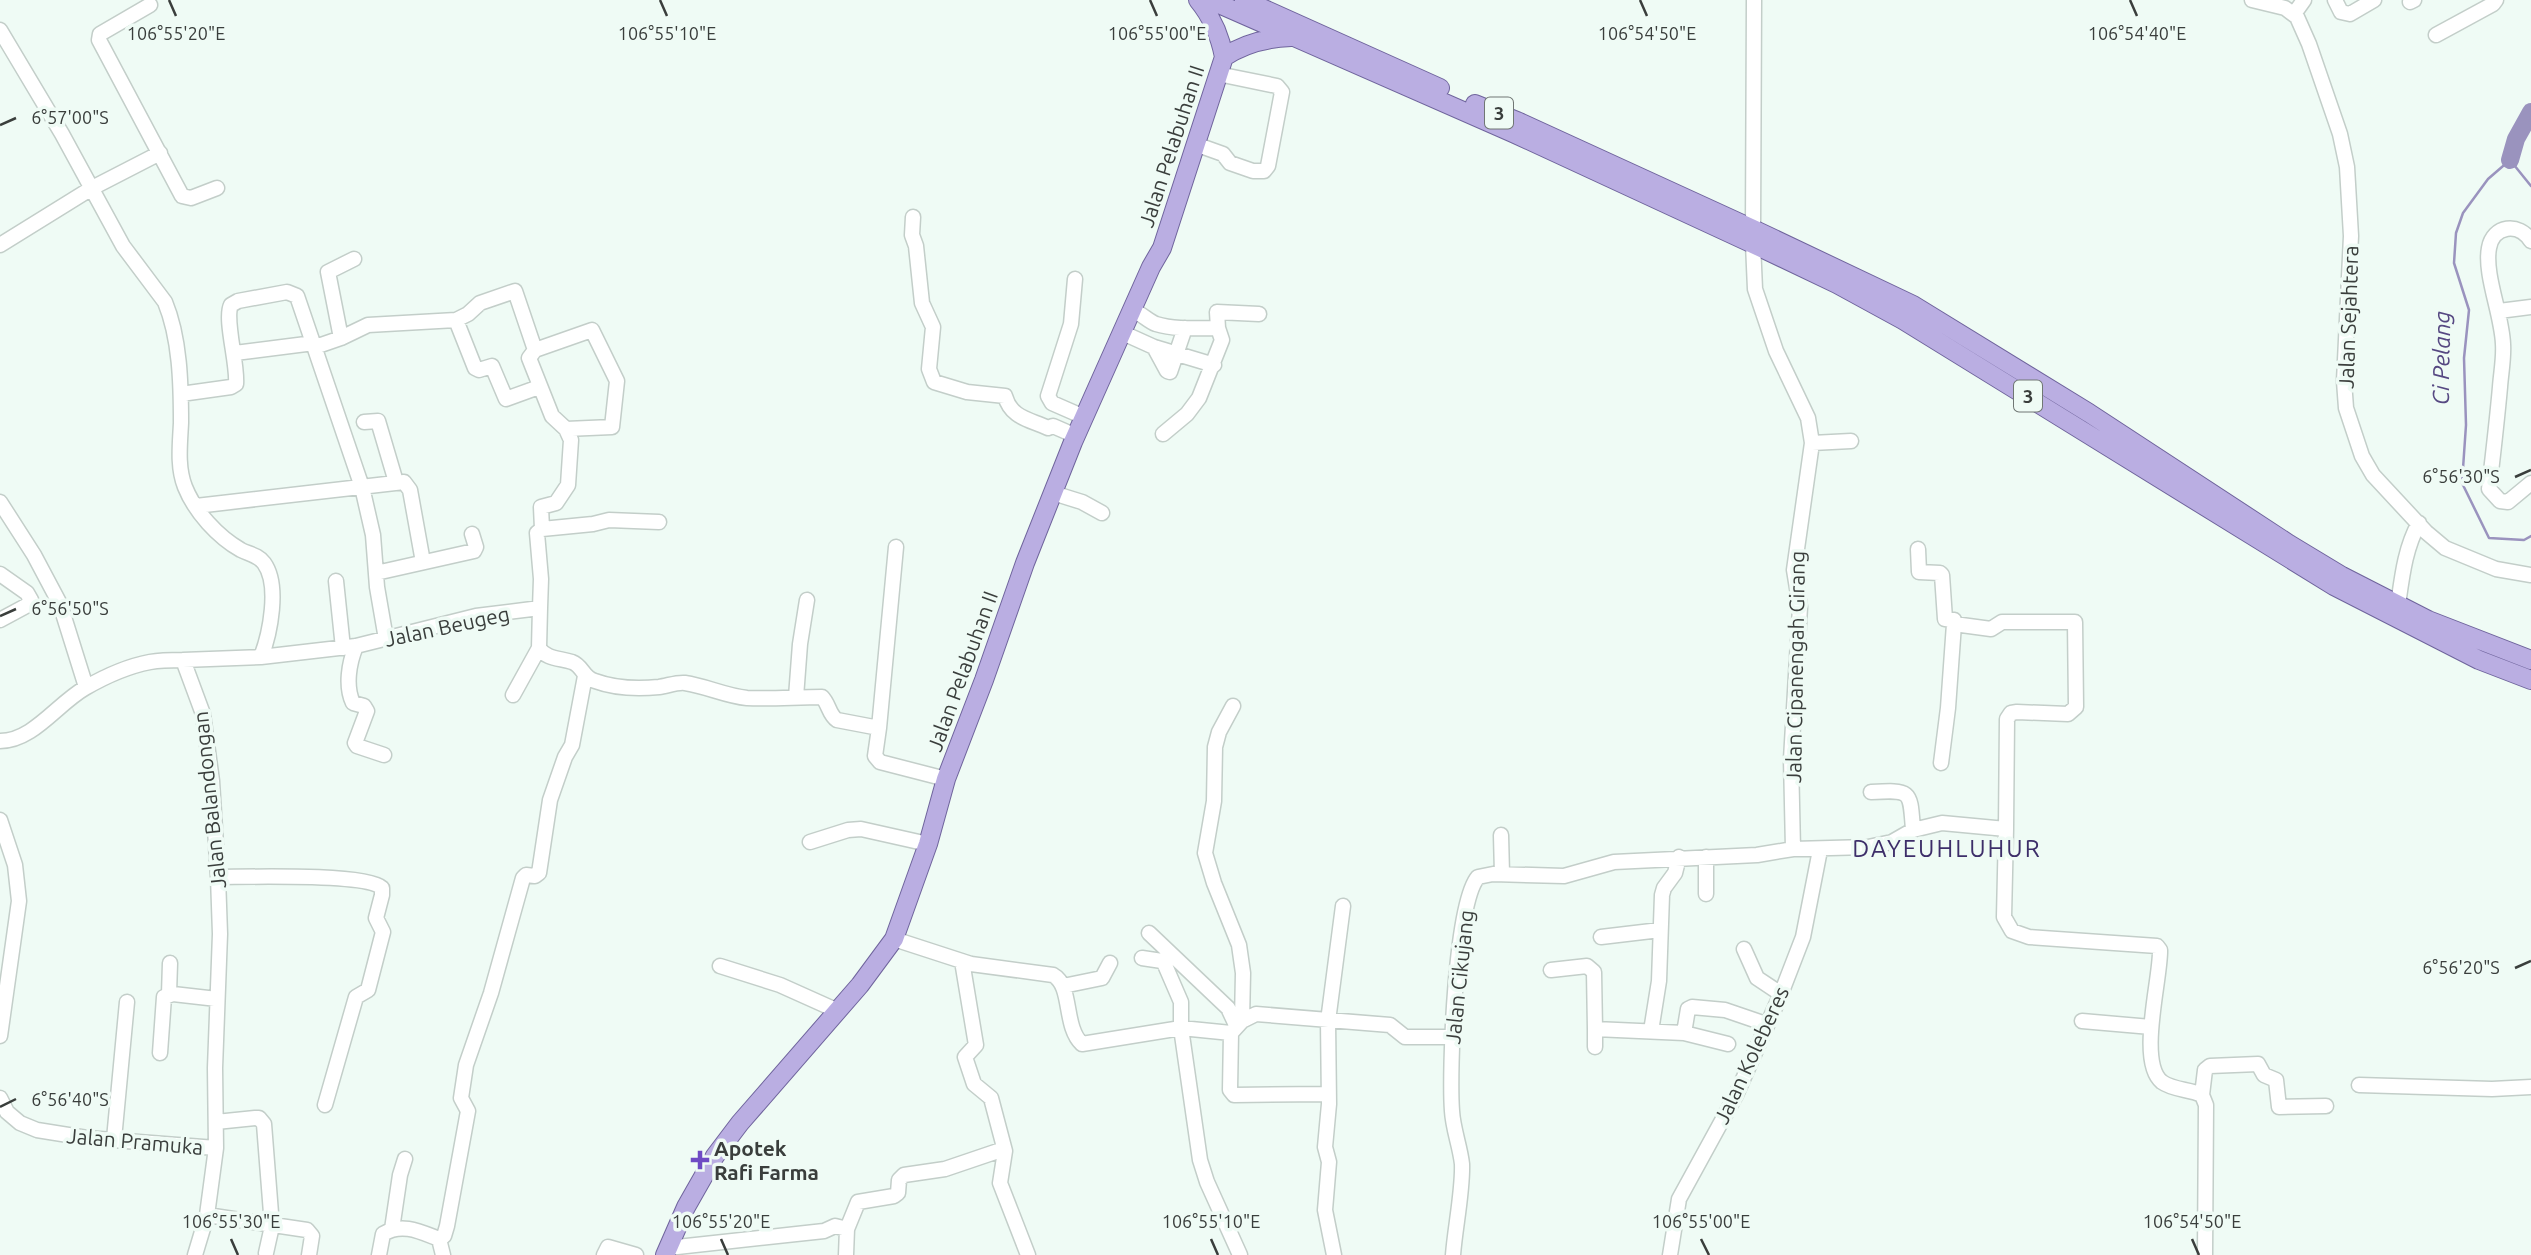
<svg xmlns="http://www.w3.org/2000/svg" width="2531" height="1255" viewBox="0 0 2531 1255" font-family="Ubuntu,sans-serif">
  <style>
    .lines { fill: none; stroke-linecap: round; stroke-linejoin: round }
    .stream { stroke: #9a93be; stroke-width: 2.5 }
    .river { stroke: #9a93be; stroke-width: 18 }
    .minor-casing { stroke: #c3cec9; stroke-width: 17 }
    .major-casing { stroke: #6f649c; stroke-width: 20 }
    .minor { stroke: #fff; stroke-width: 14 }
    .major { stroke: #baaee2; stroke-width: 18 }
    .ticks { fill: none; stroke: #3a3e3c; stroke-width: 2.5 }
    .poi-dot { fill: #6f4bc4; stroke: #effbf5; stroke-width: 2.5 }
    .labels { text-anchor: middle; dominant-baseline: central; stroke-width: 7; stroke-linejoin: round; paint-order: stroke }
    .shield { fill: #effbf5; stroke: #707774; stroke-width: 2 }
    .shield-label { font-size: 19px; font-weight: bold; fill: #3a3e3c }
    .street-label { font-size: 21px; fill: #3a3e3c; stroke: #effbf5 }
    .poi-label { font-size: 21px; font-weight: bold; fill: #3a3e3c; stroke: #effbf5; text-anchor: start }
    .water-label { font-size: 23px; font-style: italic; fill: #564882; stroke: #effbf5 }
    .quarter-label { font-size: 24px; letter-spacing: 2px; fill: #3d2e69; stroke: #effbf5 }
    .ticks-label { font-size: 18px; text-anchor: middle; fill: #3a3e3c; stroke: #effbf5; stroke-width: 7; stroke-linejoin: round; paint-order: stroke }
  </style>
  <rect width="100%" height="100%" fill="#effbf5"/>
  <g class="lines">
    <path class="stream" d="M2531,186L2510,160L2488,179L2463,213L2456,233L2454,263L2469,310L2464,358L2466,425L2462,483L2489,538L2524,540L2531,536"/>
    <path class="river" d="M2510,160L2516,139L2531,112"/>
    <g class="minor-casing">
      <path id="minor" d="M2252,0L2285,8L2297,17L2309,44L2340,134L2347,167L2351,236L2344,381L2346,408L2362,456L2373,475L2426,532L2445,548L2496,569L2531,575
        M2335,0L2341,12L2350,14L2374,0
        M2410,2L2414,0
        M150,5L100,34L99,40L182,196L191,198L217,188
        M2294,14L2304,0
        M0,30L62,134L123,246L165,302C180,338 181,384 181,423C180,444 177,467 185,487C195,512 218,537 241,550C249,554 258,555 264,563C280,585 270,634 261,657L183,660L203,714L212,781L218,877L220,934L215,1068L216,1148
        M2436,35L2493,4L2496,0
        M1195,144L1223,154L1230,163L1253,171H1264L1268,166L1282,92L1277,86L1218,74
        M913,217L912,235L916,246L922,303L933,327L929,369L934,382L967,392L1005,396C1011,418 1029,419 1048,428L1053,426L1076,436
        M1753,229L1754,0
        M2531,241C2519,222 2493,225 2489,248C2484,274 2502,315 2503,344C2504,358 2501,373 2500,387C2497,421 2493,455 2489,489L2500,501L2508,502L2531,483
        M1753,244L1755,289L1776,351L1808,418L1812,443L1794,570L1800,607L1791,759L1793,849
        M0,245L92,188L160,153
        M1075,279L1071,324L1048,396L1052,403L1084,417
        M1132,310C1141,313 1148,321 1156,324C1175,330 1198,328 1218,328
        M2499,311L2531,307
        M456,320L475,368L479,370L492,366L506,399L539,387
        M1123,333L1154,347L1214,365
        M341,338L328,272L354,259
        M315,347L341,338L368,325L456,320L468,314L480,303L515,291L535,350
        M1154,347L1167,371L1170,372L1185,328
        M235,353L314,343
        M181,394L231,387L236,384C238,364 224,319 231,305L238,301L287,292L297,296L362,487L373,535L377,587L386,639
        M364,422L378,421L396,482
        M1163,434L1187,414L1199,398L1222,340L1218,328L1217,312L1259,314
        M1812,443L1851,441
        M1053,493L1082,502L1102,513
        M0,502L34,555L60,604L86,687
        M196,506L404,482L410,490L423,562
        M542,529L593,524L609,520L659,522
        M1918,549L1919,572L1940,573L1942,575L1945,619L1954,620V624L1948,708L1941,763
        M376,573L474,551L476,547L472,534
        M0,574L27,593L31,600L26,606L0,620
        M336,581L343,648
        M2398,605C2402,577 2405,548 2419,523
        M540,608L541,579L537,533L542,529L541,507L556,503L568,485L571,440L566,429L552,416L529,358L535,350L592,330L617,381L612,427L566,429
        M1954,624L1991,629L2002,622H2075L2076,707L2068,714L2017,712L2011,713L2007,719L2006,829
        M356,646C349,663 345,686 353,703L364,706L367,711L355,743L357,746L384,755
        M261,657L356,646L476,616L540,608L539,648C546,659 559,658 572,662C583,666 583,678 595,681C614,688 639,689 659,687C667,686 677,682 685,683C706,686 726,696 747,698C772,699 797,697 822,697C829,704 829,715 837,720L879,728L875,756L880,762L946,779
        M513,695L539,648
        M796,697L800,644L807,600
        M1233,706L1219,732L1215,747L1214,801L1205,853L1214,883L1239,945L1243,973L1242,1021
        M879,728L896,547
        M0,741C33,741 57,704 85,688C104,677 129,666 150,662C161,660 172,660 183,660
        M1871,792C1912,790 1910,790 1913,830
        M0,820L15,865L19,901L0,1036
        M1501,835L1502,874
        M810,842L848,830L861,829L928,844
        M1706,857V894
        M218,877C246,877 366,873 382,888V895L376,918L383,932L368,990L356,997L325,1105
        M1149,933L1228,1008L1236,1025
        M1601,937L1660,930
        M894,939L971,964L1053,975C1073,986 1063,1026 1082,1044L1181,1028L1200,1160L1207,1182L1240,1255
        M1744,949L1757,978L1781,994
        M1142,958L1162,961L1165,965L1181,1002V1028L1231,1033L1242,1021L1256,1014L1390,1025L1405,1037H1452
        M962,961L976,1045L965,1057L974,1084L991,1098L1005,1151L1000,1183L1028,1255
        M720,966L780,985L838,1011
        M1551,970L1587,966L1594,972L1595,1029
        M1063,986L1102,978L1110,963
        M169,994L170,963
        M2082,1021L2151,1027
        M1651,1031L1659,981L1662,895L1664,888L1675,873L1679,857
        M1231,1033L1230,1090L1234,1095L1328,1094
        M1684,1033L1728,1044
        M1595,1047V1029L1684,1033L1688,1009L1692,1007L1725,1010L1766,1024
        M160,1053L164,997L173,994L217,999
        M2359,1085L2492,1089L2531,1087
        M2202,1095L2205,1070L2210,1066L2258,1064L2264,1075L2276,1080L2279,1107L2326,1106
        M0,1098L7,1112L20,1123L37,1130L87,1138L216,1148L207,1215L195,1255
        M216,1122L255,1118H259L264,1124L272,1226L266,1253
        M114,1139L127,1002
        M207,1215L307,1230L312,1236L309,1255
        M392,1229L400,1175L405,1159
        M439,1239L444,1236L447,1226L468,1111L461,1098L466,1065L491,993L523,878L526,875L535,876L539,873L550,800L565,757L572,745L585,676
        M668,1248L824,1231L835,1226L847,1229
        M379,1255L383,1234C402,1222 421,1232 439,1239L443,1255
        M604,1255L608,1247L636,1255
        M846,1255L847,1229L858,1202L894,1196L898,1193L899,1180L904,1175L945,1169L1004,1149
        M1334,1255L1325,1210L1329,1162L1325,1147L1329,1104L1328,1021L1343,906
        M1453,1255C1455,1228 1463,1190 1462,1164C1460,1146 1453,1129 1452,1111C1449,1071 1455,903 1478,877L1493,874L1564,876L1614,862L1757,855L1793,849L1868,847L1892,842L1913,830L1942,823L2006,829L2004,917L2012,931L2029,937L2157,946L2160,950C2161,978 2137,1062 2162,1082C2173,1090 2189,1089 2202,1095L2206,1105L2205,1255
        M1670,1255L1679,1199L1736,1095L1781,994L1803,937L1820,850"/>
    </g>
    <g class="major-casing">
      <path id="major" d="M1198,0C1212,17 1220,36 1224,57
        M1210,0L1513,133L1753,244L1837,284L1903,320L2334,586L2479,660L2531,680
        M1244,0L1440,88
        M1224,57C1245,43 1266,38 1291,37
        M1475,104L1517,121L1753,229L1913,305L2089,413L2289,544L2342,576L2428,620L2531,660
        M665,1255L686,1207L715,1156L740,1123L860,985L894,939L928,844L946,779L984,680L1025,563L1073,442L1151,267L1162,248L1224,57"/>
    </g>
    <use href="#minor" class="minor"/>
    <use href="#major" class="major"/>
  </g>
  <path class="ticks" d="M169,0L176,16M660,0L667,16M1150,0L1157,16M1640,0L1647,16M2130,0L2137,16M0,125L16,118M2515,477L2531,470M0,616L16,609M2515,968L2531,961M0,1107L16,1099M231,1239L238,1255M721,1239L728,1255M1211,1239L1218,1255M1701,1239L1709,1255M2192,1239L2199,1255"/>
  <path class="poi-dot" d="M696.5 1149.5h7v7h7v7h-7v7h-7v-7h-7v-7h7z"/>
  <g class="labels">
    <g class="shield">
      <rect x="1485" y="97.5" width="28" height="31" rx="5"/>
      <rect x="2014" y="380.5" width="28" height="31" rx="5"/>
    </g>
    <g class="shield-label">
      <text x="1499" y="113">3</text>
      <text x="2028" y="396">3</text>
    </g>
    <g class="street-label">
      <text transform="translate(1171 146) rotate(-72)">Jalan Pelabuhan II</text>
      <text transform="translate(2348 317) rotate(-88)">Jalan Sejahtera</text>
      <text transform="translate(447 626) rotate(-12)">Jalan Beugeg</text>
      <text transform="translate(1795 667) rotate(-89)">Jalan Cipanengah Girang</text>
      <text transform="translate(962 671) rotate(-70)">Jalan Pelabuhan II</text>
      <text transform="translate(209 800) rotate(-96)">Jalan Balandongan</text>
      <text transform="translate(1459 977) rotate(-84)">Jalan Cikujang</text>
      <text transform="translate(1751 1055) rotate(-65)">Jalan Koleberes</text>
      <text transform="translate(135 1141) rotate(5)">Jalan Pramuka</text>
    </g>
    <g class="poi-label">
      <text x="714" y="1148">Apotek<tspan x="714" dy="24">Rafi Farma</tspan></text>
    </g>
    <g class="water-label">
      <text transform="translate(2441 358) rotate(-89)">Ci Pelang</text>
    </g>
    <g class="quarter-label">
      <text x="1947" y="848">DAYEUHLUHUR</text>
    </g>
  </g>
  <g class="ticks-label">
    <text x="176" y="40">106°55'20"E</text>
    <text x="667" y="40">106°55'10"E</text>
    <text x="1157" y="40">106°55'00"E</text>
    <text x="1647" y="40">106°54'50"E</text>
    <text x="2137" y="40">106°54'40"E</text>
    <text x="70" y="124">6°57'00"S</text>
    <text x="2461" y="483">6°56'30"S</text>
    <text x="70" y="615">6°56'50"S</text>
    <text x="2461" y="974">6°56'20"S</text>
    <text x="70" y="1106">6°56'40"S</text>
    <text x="231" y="1228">106°55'30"E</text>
    <text x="721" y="1228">106°55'20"E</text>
    <text x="1211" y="1228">106°55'10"E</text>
    <text x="1701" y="1228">106°55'00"E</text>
    <text x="2192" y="1228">106°54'50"E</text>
  </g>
</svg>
